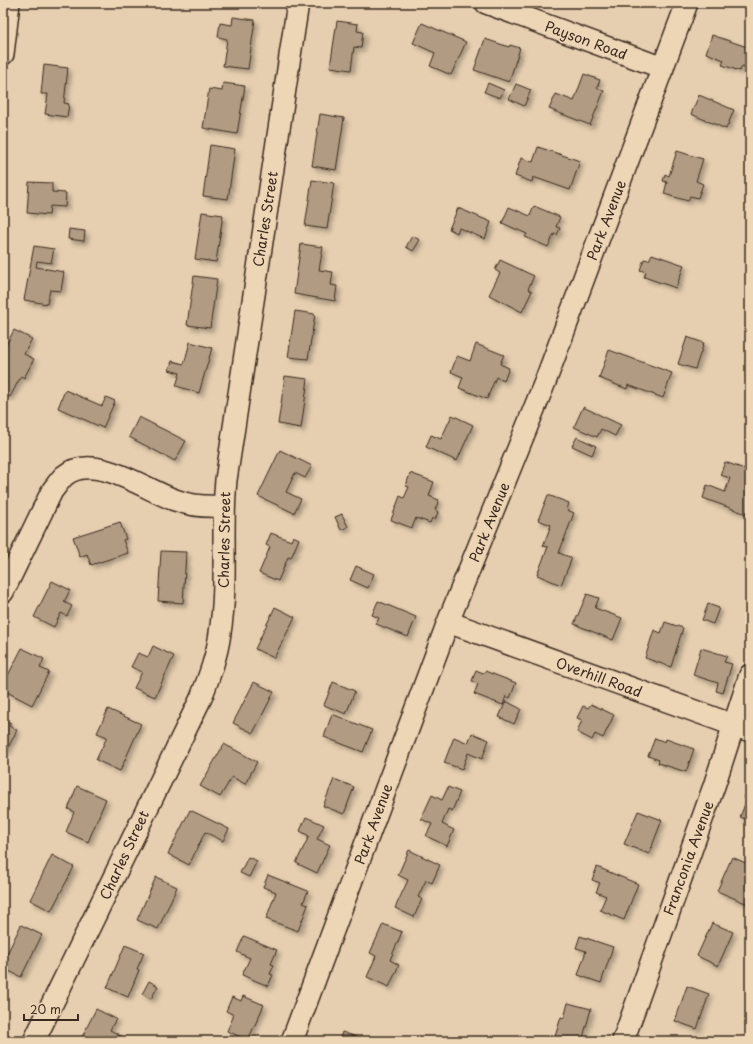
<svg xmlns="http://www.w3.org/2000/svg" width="753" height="1044" viewBox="0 0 753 1044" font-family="'Playpen Sans',sans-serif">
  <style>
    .building { fill: #b19c83; stroke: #3b2a1e; filter: url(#shadow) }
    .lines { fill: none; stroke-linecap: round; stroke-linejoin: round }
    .street-casing { stroke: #3b2a1e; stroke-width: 24 }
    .street { stroke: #edd6b6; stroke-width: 21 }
    .labels { text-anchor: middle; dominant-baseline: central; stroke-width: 3; stroke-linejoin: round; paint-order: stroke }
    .street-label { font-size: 14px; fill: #3b2a1e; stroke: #edd6b6 }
  </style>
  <defs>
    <filter id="shadow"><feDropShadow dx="3.5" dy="3.5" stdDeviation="2" flood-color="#0004"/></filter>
  </defs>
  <rect width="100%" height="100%" fill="#e6cfb0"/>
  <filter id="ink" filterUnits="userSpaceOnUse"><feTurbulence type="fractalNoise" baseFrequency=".025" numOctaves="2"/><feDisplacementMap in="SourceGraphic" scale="8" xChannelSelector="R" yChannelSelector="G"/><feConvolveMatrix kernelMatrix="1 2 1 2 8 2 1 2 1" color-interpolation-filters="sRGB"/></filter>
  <g filter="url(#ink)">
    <path class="building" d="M233,17L255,20L248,69L223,66L227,39L218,37L220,23L232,25Z
      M337,21L358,24L357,31L363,32L361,48L354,47L351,70L330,67Z
      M422,23L466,42L451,75L430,66L435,53L413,43Z
      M712,35L750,48L748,54L750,55V68L742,66L740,71L722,65L724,60L706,53Z
      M485,39L509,47L510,45L520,48L509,82L474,70Z
      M44,65L68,68L64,103L69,104L67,117L45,114L48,94H41Z
      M584,74L600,80L597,88L604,91L590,125L549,109L556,94L574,101Z
      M223,83L245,86L237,134L203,128L209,89L222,91Z
      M488,83L504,90L500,98L484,92Z
      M516,84L531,90L524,106L509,99Z
      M699,95L734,110L726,129L691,114Z
      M320,114L344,118L336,170L312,166Z
      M210,145L235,149L228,199L203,196Z
      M538,147L580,161L570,190L533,177L532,182L515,176L521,158L533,162Z
      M677,151L703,159L696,181L703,184L698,198L690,196L688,201L664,194L667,182L663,181L665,174L669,176Z
      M312,180L334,183L327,229L305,226Z
      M29,182L52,183V192L66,193L65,207L50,206L49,215L27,213Z
      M534,206L560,217L556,227L560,228L557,235L554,234L548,247L525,237L527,234L502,223L509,207L530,216Z
      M458,208L491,222L485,239L459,228L457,233L449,229Z
      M202,212L223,215L216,262L195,259Z
      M69,229L85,231L84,241L68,239Z
      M412,236L420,240L413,251L406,247Z
      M301,244L323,247L319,270L333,272L331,285L337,286L335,301L294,294Z
      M34,246L54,249L51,263L37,261L36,267L64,272L61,291L50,290L47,304L24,300Z
      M652,254L684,265L676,288L644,277L646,272L640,270L644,259L649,260Z
      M500,260L534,276L528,289L532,291L522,312L489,295L500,273L495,270Z
      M194,276L217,279L210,328L187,325Z
      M295,311L315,314L308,359L288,357Z
      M14,330L32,339L24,354L34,359L24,378L21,376L10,397L4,394L3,396V351Z
      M687,337L704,343L695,369L678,364Z
      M190,342L212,348L199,393L176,386L180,373L169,370L172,361L184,364Z
      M476,344L504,355L500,364L509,368L504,381L496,377L487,399L459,388L463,377L451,372L457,356L470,361Z
      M609,350L672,373L663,398L628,385L627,389L599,378Z
      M285,376L308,379L301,428L278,424Z
      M65,390L102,406L106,397L115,401L103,428L58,408Z
      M583,407L621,425L615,436L601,429L597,437L574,427Z
      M452,415L473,425L457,461L426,447L431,435L441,439Z
      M139,417L186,441L175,461L129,437Z
      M577,437L596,446L592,455L572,446Z
      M280,450L312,466L305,478L295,473L286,492L301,499L294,513L258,496Z
      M725,462L750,471L749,515L703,498L707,485L725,492L730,478L720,475Z
      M410,473L434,482L429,496L439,500L435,510L438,512L435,520L432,518L430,523L416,518L412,528L391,520L400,496L404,498L409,487L406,486Z
      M548,495L569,503L567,510L574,513L559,553L572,558L561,585L537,575L548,547L543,546L551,525L538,520Z
      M342,514L348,527L341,530L335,517Z
      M120,522L126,539L123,540L128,553L91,565L87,554L80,557L73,537Z
      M271,533L291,541L293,536L299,539L291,558L288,557L278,581L259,573L270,547L266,545Z
      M161,551L186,552L183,603L158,601Z
      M356,566L374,574L368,588L350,580Z
      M52,581L70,590L64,602L72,606L67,616L61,613L54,627L34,617Z
      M587,594L599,598L595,608L622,618L613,640L574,624Z
      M378,601L416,617L408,637L376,624L379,618L372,615Z
      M708,604L719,608L713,624L702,620Z
      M275,607L295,617L274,658L255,649Z
      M665,622L683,628L671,667L645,658L654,630L661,633Z
      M153,646L174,656L155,697L134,688L142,672L131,667L138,653L148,657Z
      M22,648L44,659L40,668L49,672L32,705L3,690V685Z
      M701,648L727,656L724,662L732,664L723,693L716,691L718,683L693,675Z
      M476,670L483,673L485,671L516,683L510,698L506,696L503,705L474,694L478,684L472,681Z
      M254,682L274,692L253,733L233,723Z
      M333,682L355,691L346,714L324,705Z
      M506,701L521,709L514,724L499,717Z
      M591,704L614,715L603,738L595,734L592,740L577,732L582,720L577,718L583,706L588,708Z
      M108,709L141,724L120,771L96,760L107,737L97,733Z
      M332,714L372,730L363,752L324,737Z
      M3,719L11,723L9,726L17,730L6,752L3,750Z
      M472,733L489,740L482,759L468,753L462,769L444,763L454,737L468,743Z
      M655,738L665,742L666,739L694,749L686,772L658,763L659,760L648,756Z
      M224,744L257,762L245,784L232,777L220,797L200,786Z
      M334,779L354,787L344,814L323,806Z
      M750,782V821L740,817L747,799L744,798Z
      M77,786L106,799L88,842L66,832L74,812L68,809Z
      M448,787L460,792L452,811L448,809L442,824L454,830L447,846L426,836L432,824L421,819L432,795L442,800Z
      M190,810L229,829L223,841L205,832L189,865L168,854Z
      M638,811L662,820L649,854L624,844Z
      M306,817L324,825L317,839L330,845L317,873L296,863L309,836L300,831Z
      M409,850L440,865L432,883L426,880L418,897L422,899L414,917L395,908L408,880L398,875Z
      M52,855L74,867L51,911L30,900Z
      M248,857L257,861L249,877L240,873Z
      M732,857L750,865V875L746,884L750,886V905L717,891Z
      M597,867L638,884L624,920L600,910L606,896L596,892L600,883L592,880Z
      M268,875L308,891L303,903L308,905L298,931L266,919L276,892L263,887Z
      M156,877L177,887L158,929L137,920Z
      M712,923L733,932L718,966L697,956Z
      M383,924L402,932L390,960L399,965L389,987L367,977L376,956L370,953Z
      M21,925L42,935L21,977L3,968V962Z
      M244,936L277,950L271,964L274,965L270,974L273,975L268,986L242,975L250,958L237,952Z
      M580,936L613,947L601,983L578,975L586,951L576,948Z
      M125,945L144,953L137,969L139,970L128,997L107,988Z
      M149,981L158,986L151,999L142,994Z
      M687,986L709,994L697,1029L675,1021Z
      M243,996L264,1005L248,1040L227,1031L234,1015L226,1011L232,997L241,1001Z
      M568,1003L591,1009L582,1041L554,1040L561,1017L564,1018Z
      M96,1009L116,1019L110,1030L123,1037L121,1041H80Z
      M342,1032L368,1041H339Z"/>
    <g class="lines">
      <g class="street-casing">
        <path id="street" d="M486,3L663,68
          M3,54L9,3
          M3,592L52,491C56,486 60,480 64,476C94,451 145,490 175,500C191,506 207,507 223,506
          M448,622L750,731
          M34,1041L201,698C209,677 217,656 220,633C228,583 221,531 226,480L298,3
          M292,1041L448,622L545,382L687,3
          M623,1041L714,786L750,675"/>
      </g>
      <use href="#street" class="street"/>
    </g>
  </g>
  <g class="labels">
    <g class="street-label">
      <text transform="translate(586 40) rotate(20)">Payson Road</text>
      <text transform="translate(265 219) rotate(-81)">Charles Street</text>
      <text transform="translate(606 220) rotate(-69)">Park Avenue</text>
      <text transform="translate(489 522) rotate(-68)">Park Avenue</text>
      <text transform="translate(224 540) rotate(-89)">Charles Street</text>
      <text transform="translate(599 677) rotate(20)">Overhill Road</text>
      <text transform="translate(373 824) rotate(-70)">Park Avenue</text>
      <text transform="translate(124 855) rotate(-65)">Charles Street</text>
      <text transform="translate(688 858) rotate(-70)">Franconia Avenue</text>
    </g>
  </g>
  <rect width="753" height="1044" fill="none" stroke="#edd6b6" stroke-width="16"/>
  <rect x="8" y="8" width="737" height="1028" fill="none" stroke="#3b2a1e" stroke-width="1.5" filter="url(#ink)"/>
  <path d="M24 1014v6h54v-6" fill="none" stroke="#3b2a1e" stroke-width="2"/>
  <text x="30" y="1014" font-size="12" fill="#3b2a1e" stroke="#edd6b6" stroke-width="3" paint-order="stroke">20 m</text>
</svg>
